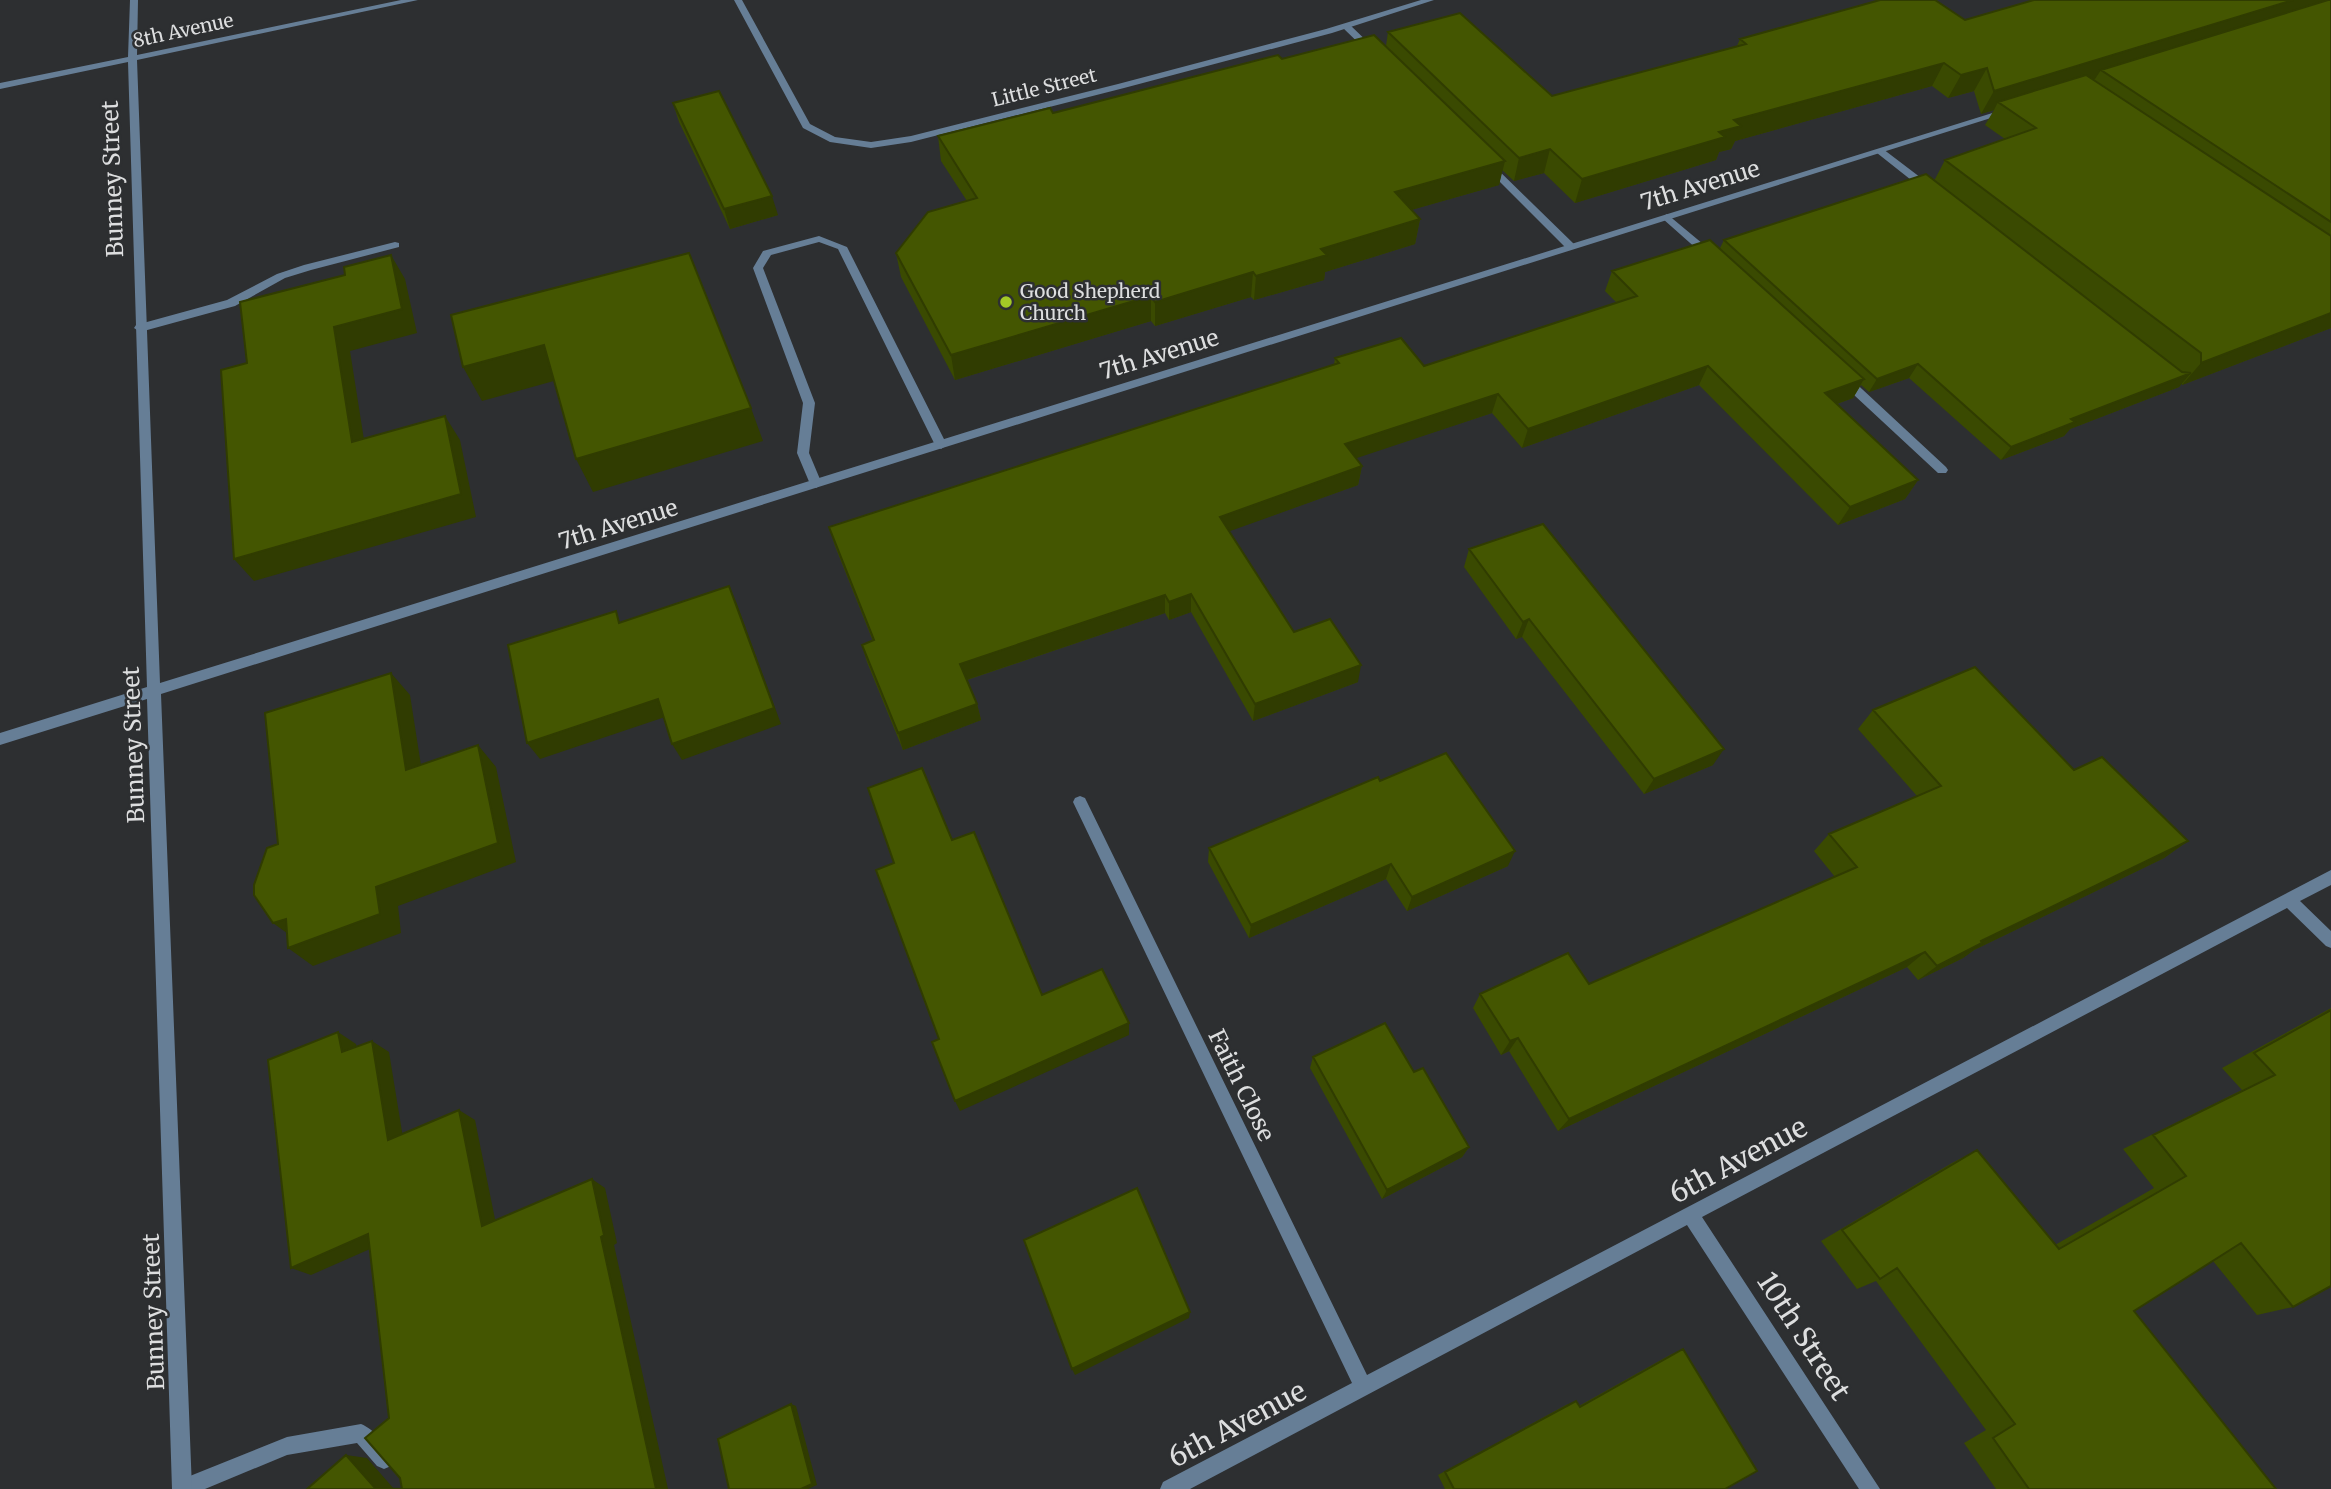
<svg xmlns="http://www.w3.org/2000/svg" width="2331" height="1489" viewBox="0 0 2331 1489" font-family="Merriweather,serif">
  <style>
    .lines { fill: none; stroke-linecap: round; stroke-linejoin: round }
    .lane { fill: #667e96; fill-rule: evenodd }
    .street { fill: #667e96; fill-rule: evenodd }
    .wall { fill: #3a4a01 }
    .shaded-wall { fill: #303c01 }
    .building { fill: #445601; stroke: #303c01; stroke-width: 2 }
    .poi-dot { fill: #a3c926; stroke: #2d2f31; stroke-width: 2.5 }
    .labels { text-anchor: middle; dominant-baseline: central; stroke-width: 5; stroke-linejoin: round; paint-order: stroke }
    .far-street-label { font-size: 19px; fill: #dddedf; stroke: #2d2f31 }
    .far-poi-label { font-size: 19px; fill: #dddedf; stroke: #2d2f31; text-anchor: start }
    .street-label { font-size: 23px; fill: #dddedf; stroke: #2d2f31 }
    .near-street-label { font-size: 28px; fill: #dddedf; stroke: #2d2f31 }
  </style>
  <rect width="100%" height="100%" fill="#2d2f31"/>
  <g class="lines">
    <path class="lane" d="M1343,24H1349L1376,50V54H1370L1343,28Z
      M1877,149H1883L1933,187V191H1925L1877,153Z
      M1484,162H1490L1575,245V249H1567L1484,166Z
      M1667,214L1715,254V258H1707L1663,219L1662,217Z
      M819,236L847,247L947,445L941,449L935,445L838,249L819,242L771,255L763,268L815,403L809,453L822,484L816,488L810,484L797,453L803,403L753,268L763,251Z
      M395,242L399,243V247L311,270L285,278L235,306L140,332L134,328L136,325L227,300L277,274L304,265Z
      M1844,375L1848,376L1946,467L1948,470L1946,473H1938L1840,382V376Z
      M361,1424C374,1429 388,1446 394,1459L391,1466L384,1469L377,1466L357,1443L287,1455L205,1489H172L175,1482L287,1437Z"/>
    <path class="street" d="M130,0H138L137,55L401,0H418L137,60L160,683L2002,110L2010,112L161,694L192,1489H172L147,699L0,745V733L147,687L128,62L0,89V83L128,57Z
      M734,0H742L810,124L835,137L871,142L911,136L1118,84L1326,29L1421,0H1434L1332,33L1124,88L911,142L871,148L830,142L803,128Z
      M1080,796L1085,798L1367,1375L2331,870V885L2300,901L2331,931V948L2326,946L2287,908L1702,1217L1880,1489H1859L1687,1225L1190,1489H1160L1163,1482L1352,1383L1073,802L1075,798Z"/>
  </g>
  <path class="wall" d="M2331,0V328L2182,385V383L2179,387L2070,429L2064,436L2001,460L1909,378L1869,392L1861,385L1853,398L1837,404L1918,480L1905,499L1838,525L1699,385L1522,448L1492,413L1355,458L1362,466L1358,485L1229,531L1294,632L1358,682L1253,721L1191,612L1169,620L1165,613L967,680L977,704L981,720L903,750L867,662L862,645L873,641L835,546L829,527L1334,365L1335,358L1424,366L1617,303L1605,291L1612,271L1720,248L1724,240L1934,181L1945,160L2005,139L1985,125L1994,110L1981,114L1974,91L1948,98L1932,86L1735,141L1731,149L1719,152L1716,160L1575,203L1544,173L1514,181L1502,170L1499,185L1411,210L1420,219L1415,244L1325,272L1324,280L1254,300L1251,297L1155,326L1151,321L955,380L901,277L896,253L967,201L941,161L938,136L1053,113L1282,59L1386,46L1388,32L1552,96L1737,46L1740,39L1965,20Z
    M673,103L778,215L730,229L679,122Z
    M1469,549L1713,765L1644,794L1522,637L1516,639L1464,567Z
    M1873,710L2074,770L2188,841L2164,858L1974,950L1963,958L1918,980L1907,967L1558,1131L1509,1051L1501,1055L1473,1008L1480,994L1589,984L1835,877L1814,851L1829,834L1917,796L1858,729Z
    M1380,781L1508,866L1407,911L1386,879L1249,938L1208,862L1209,848Z
    M2331,1008V1286L2293,1307L2257,1315L2213,1261L2134,1311L2276,1489H1996L1964,1443L1986,1430L1876,1281L1857,1289L1821,1241L1952,1163L1977,1150L2055,1245L2154,1188L2123,1149L2242,1090L2222,1068Z
    M1313,1057L1414,1072L1469,1147L1462,1157L1382,1199L1310,1068Z
    M1683,1349L1725,1489H1445L1438,1475L1566,1405L1576,1401L1579,1406L1670,1355Z"/>
  <path class="shaded-wall" d="M2293,0H2331L2101,70L2095,79L2005,107L1998,102L1994,110L1981,114L1994,91Z
    M1944,63L1932,86L1735,141L1731,149L1719,152L1716,160L1575,203L1582,179L1719,132L1734,120Z
    M1987,68L1974,91L1948,98L1961,75Z
    M1550,149L1544,173L1514,181L1519,158Z
    M1505,161L1499,185L1390,216L1395,192Z
    M772,196L778,215L730,229L724,209Z
    M1420,219L1415,244L1325,272L1324,280L1254,300L1256,276L1321,249Z
    M391,255L405,279L417,333L350,351L368,465L352,442L334,327Z
    M1253,272L1251,297L1155,326V302Z
    M1151,296V321L955,380L951,355Z
    M2331,313V328L2182,385L2201,363Z
    M544,345L561,379L482,401L463,367Z
    M1918,364L1909,378L1869,392L1877,379Z
    M1708,366L1699,385L1522,448L1528,429Z
    M2191,373L2179,387L2070,429L2064,436L2001,460L2011,447L2071,419Z
    M1864,379L1853,398L1814,412L1825,393Z
    M1498,394L1492,413L1342,463L1345,444Z
    M751,408L763,441L593,492L576,459Z
    M445,416L460,440L476,517L254,581L234,559Z
    M1362,466L1358,485L1219,535L1220,517Z
    M1918,480L1905,499L1838,525L1850,507Z
    M729,586L737,604L781,724L682,760L672,744Z
    M1191,594V612L1169,620V602Z
    M1165,595V613L963,681L960,664Z
    M1529,619L1522,637L1516,639L1523,622Z
    M1361,665L1358,682L1253,721L1255,704Z
    M391,673L410,695L425,791L406,770Z
    M658,699L668,716L540,759L527,743Z
    M977,704L981,720L903,750L898,733Z
    M478,745L496,767L516,862L398,906L401,933L313,966L288,948L376,887Z
    M1724,749L1713,765L1644,794L1654,779Z
    M2188,841L2164,858L1974,950L1963,958L1918,980L1937,966L1981,941Z
    M1515,851L1508,866L1407,911L1412,897Z
    M1391,864L1386,879L1249,938L1251,925Z
    M286,919L298,941L273,923Z
    M1925,952L1907,967L1558,1131L1569,1119Z
    M1129,1023V1035L960,1111L955,1101Z
    M338,1032L356,1044L360,1064L342,1052Z
    M1518,1038L1509,1051L1501,1055L1510,1041Z
    M372,1041L389,1052L405,1150L388,1140Z
    M459,1110L475,1120L498,1234L482,1226Z
    M1469,1147L1462,1157L1382,1199L1387,1190Z
    M592,1179L605,1188L617,1243L614,1245L668,1489H656L601,1237Z
    M368,1234L386,1242L311,1275L291,1268Z
    M1190,1312L1189,1318L1075,1375L1072,1369Z
    M791,1404L796,1406L817,1485L808,1489H801Z
    M346,1455L367,1458L394,1489L375,1488Z"/>
  <path class="building" d="M1880,0H1935L1965,20L2034,0H2293L1994,91L1987,68L1961,75L1944,63L1734,120L1741,126L1719,132L1725,137L1582,179L1550,149L1519,158L1388,32L1460,13L1552,96L1746,44L1740,39Z
    M2328,0H2331V222L2101,70Z
    M1374,35L1505,161L1395,192L1420,219L1321,249L1327,255L1256,276L1253,272L1155,302L1151,296L951,355L896,253L928,212L977,198L938,136L1050,108L1053,113L1278,55L1282,59Z
    M2086,75L2331,236V313L2201,363V353L1945,160L2036,128L1998,102Z
    M719,91L772,196L724,209L673,103Z
    M1926,174L2182,372L2191,373L2071,419L2075,422L2011,447L1918,364L1877,379L1724,240Z
    M1710,240L1864,379L1825,393L1918,480L1850,507L1708,366L1528,429L1498,394L1345,444L1362,466L1220,517L1294,632L1330,619L1361,665L1255,704L1191,594L1169,602L1165,595L960,664L977,704L898,733L862,645L874,640L829,527L1339,363L1335,358L1401,338L1424,366L1637,296L1612,271Z
    M689,253L751,408L576,459L544,345L463,367L451,315Z
    M391,255L402,309L334,327L352,442L445,416L461,494L234,559L221,370L247,363L240,302L345,275L344,267Z
    M1543,524L1724,749L1654,779L1529,619L1523,622L1469,549Z
    M729,586L774,708L672,744L658,699L527,743L508,645L616,611L619,623Z
    M1975,667L2074,770L2102,757L2188,841L1981,941L1982,943L1937,966L1925,952L1569,1119L1518,1038L1510,1041L1480,994L1568,953L1589,984L1857,867L1829,834L1941,786L1873,710Z
    M391,673L406,770L478,745L498,843L376,887L380,914L288,948L286,919L273,923L254,895V885L267,848L278,844L265,713Z
    M1446,753L1515,851L1412,897L1391,864L1251,925L1209,848L1378,777L1380,781Z
    M922,768L952,840L974,832L1042,995L1102,969L1129,1023L955,1101L932,1042L939,1039L876,870L894,863L868,788Z
    M2331,1010V1286L2293,1307L2241,1243L2134,1311L2276,1489H2029L1993,1438L2015,1424L1897,1268L1880,1279L1842,1230L1977,1150L2059,1249L2186,1176L2153,1135L2275,1075L2254,1053Z
    M1385,1023L1414,1072L1423,1068L1469,1147L1387,1190L1313,1057Z
    M338,1032L342,1052L372,1041L388,1140L459,1110L482,1226L592,1179L604,1235L601,1237L656,1489H307L346,1455L375,1488L402,1489L400,1478L365,1438L389,1418L368,1234L291,1268L268,1060Z
    M1137,1188L1190,1312L1072,1369L1024,1240Z
    M1683,1349L1757,1471L1725,1489H1454L1445,1472L1576,1401L1580,1407Z
    M791,1404L812,1484L801,1489H729L718,1439Z"/>
  <circle class="poi-dot" cx="1006" cy="302" r="7"/>
  <g class="labels">
    <g class="far-street-label">
      <text transform="translate(183 30) rotate(-12)">8th Avenue</text>
      <text transform="translate(1044 87) rotate(-14)">Little Street</text>
    </g>
    <g class="far-poi-label">
      <text x="1020" y="291">Good Shepherd<tspan x="1020" dy="22">Church</tspan></text>
    </g>
    <g class="street-label">
      <text transform="translate(112 179) rotate(-92)">Bunney Street</text>
      <text transform="translate(1700 185) rotate(-17)">7th Avenue</text>
      <text transform="translate(1159 354) rotate(-17)">7th Avenue</text>
      <text transform="translate(618 524) rotate(-17)">7th Avenue</text>
      <text transform="translate(133 745) rotate(-92)">Bunney Street</text>
      <text transform="translate(1242 1085) rotate(64)">Faith Close</text>
      <text transform="translate(153 1312) rotate(-92)">Bunney Street</text>
    </g>
    <g class="near-street-label">
      <text transform="translate(1738 1160) rotate(-28)">6th Avenue</text>
      <text transform="translate(1804 1336) rotate(57)">10th Street</text>
      <text transform="translate(1237 1424) rotate(-28)">6th Avenue</text>
    </g>
  </g>
</svg>
